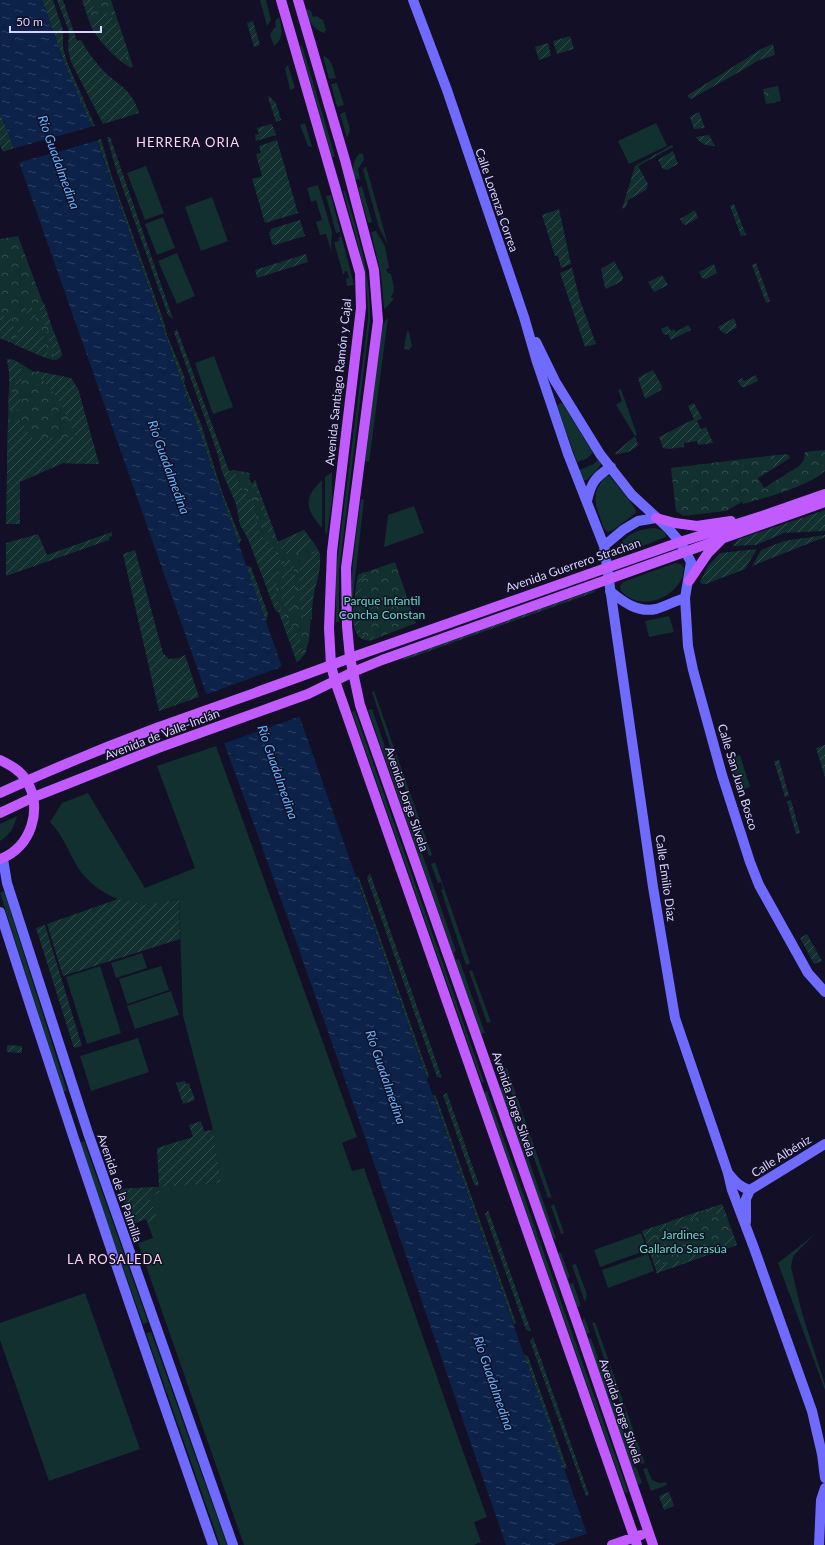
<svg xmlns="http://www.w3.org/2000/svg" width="825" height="1545" viewBox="0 0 825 1545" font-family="Lato,sans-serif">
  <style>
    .grass { fill: #12302f }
    .park { fill: url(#park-crowns) }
    .garden { fill: url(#garden-furrows) }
    .water { fill: url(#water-ripples) }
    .pier { fill: #130f26 }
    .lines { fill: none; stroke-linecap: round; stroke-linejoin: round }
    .secondary { stroke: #6f6bff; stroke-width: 10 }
    .primary { stroke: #c25bff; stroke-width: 10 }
    .labels { text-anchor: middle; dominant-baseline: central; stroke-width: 3; stroke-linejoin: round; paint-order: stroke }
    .street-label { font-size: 12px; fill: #d9d4ff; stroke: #130f26 }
    .park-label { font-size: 12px; fill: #5fe0c0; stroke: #130f26 }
    .neighbourhood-label { font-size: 13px; letter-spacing: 1px; fill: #ffd6f0; stroke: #130f26 }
    .water-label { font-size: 13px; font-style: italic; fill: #62b6ff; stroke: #130f26 }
  </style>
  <defs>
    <pattern id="park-crowns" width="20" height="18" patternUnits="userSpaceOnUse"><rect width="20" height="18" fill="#12302f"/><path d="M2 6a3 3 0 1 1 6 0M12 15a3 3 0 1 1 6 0" fill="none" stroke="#344d4e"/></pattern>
    <pattern id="garden-furrows" width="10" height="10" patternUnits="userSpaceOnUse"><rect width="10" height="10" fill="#12302f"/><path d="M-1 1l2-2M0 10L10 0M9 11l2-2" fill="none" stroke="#344d4e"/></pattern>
    <pattern id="water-ripples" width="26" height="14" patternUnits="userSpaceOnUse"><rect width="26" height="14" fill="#0c2248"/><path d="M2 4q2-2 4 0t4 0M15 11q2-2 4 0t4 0" fill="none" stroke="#2f4163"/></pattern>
  </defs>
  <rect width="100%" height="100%" fill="#130f26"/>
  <path class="grass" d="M260,0H266L271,20L267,26Z
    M307,9L311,11L313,17L316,16L323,20L326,30L324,33C312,29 309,21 306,10Z
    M279,17C282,27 284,39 274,46L270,35L274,28L276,27L275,21Z
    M302,45L335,156L334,157H332L300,46Z
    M323,56C332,58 333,69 336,78L329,79Z
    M288,65L295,88L290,90L285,68Z
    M337,83L344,105L337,107L331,84Z
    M345,112L350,130L347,138L340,114Z
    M305,123L312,147L308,146L300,125Z
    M656,123L667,146L629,164L618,141Z
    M360,153L363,154L364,160L358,169L360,179L355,180C352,171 352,161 360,153Z
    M146,166L164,213L145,220L127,173Z
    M366,166L388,245L379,228L363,170Z
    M318,185L332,232L331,247L332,253L326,234L320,235L316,222L322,220L316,200L311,202L307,188Z
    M362,186L372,222L368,223L358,188Z
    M343,191H345C358,234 371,274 370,320L339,571V622H336V570L368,319C369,275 355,234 343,191Z
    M331,195L354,285L347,286L346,279L349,278L347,271L344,272L345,274H343L334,242L339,241L338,238L341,237L340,232L336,233L326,196Z
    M212,197L228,241L201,251L185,207Z
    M163,217L175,248L157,255L145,224Z
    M376,231L385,246L389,268L386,269L388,273L391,274C392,281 397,290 391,297L394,299L385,309L384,308L381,274L371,232Z
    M177,253L195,296L177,304L158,261Z
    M388,318L369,462L365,461L381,333L385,321Z
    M407,331L409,332L412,346L409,350L404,349V348Z
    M214,356L233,407L213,414L195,363Z
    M621,389L637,435L635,436L616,405L622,401L618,390Z
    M560,403L563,404L593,453L586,459L577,462L557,406Z
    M598,459L601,464C598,470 591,475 587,480H584L579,470L594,464Z
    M332,472V499L327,535L325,532V477Z
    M606,476H610L635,508L636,513L613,530L608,532L604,529C597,507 588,496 606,476Z
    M322,480V528C306,509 302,499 322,480Z
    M361,499L364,500L352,605H351C351,569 356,534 361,499Z
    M414,506L424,533L384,547L388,515Z
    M655,528L665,531L666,537L622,554L619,552L617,550C625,534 638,529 655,528Z
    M675,563L681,564L684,568C683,572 683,577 681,580C669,602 638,610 621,591L620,586L623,582Z
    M669,616L674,632L649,637L645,621Z
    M374,691L432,855L429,856L394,756L396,755L394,749H391L372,692Z
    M372,709L456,951L454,953L456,960L459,959L485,1033L481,1034L368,710Z
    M355,711L484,1082L482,1083L352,712Z
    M216,746L357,1137L342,1143L352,1171L364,1168L460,1443L487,1517L474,1522L481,1542L474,1545H244L138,1243L153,1238L146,1219L132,1224L119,1189L221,1183L212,1126L183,1016L179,899C168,900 157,905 146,905C119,904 91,889 77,866C67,849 64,837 50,822L62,803L88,793L145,888L195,868L157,766Z
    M740,755L750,787L737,791L728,759Z
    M17,816C14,827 10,835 0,841V824Z
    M435,862L470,963L466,965L441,890L443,889L441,882L438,883L431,864Z
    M4,891L67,1091L63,1092L0,893Z
    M142,953L147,968L116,978L111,963Z
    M100,966L121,1033L87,1044L66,977Z
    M161,966L169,990L127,1004L119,979Z
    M472,970L491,1022L487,1023L469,971Z
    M171,991L179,1015L135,1029L127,1006Z
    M138,1038L149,1072L91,1091L80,1056Z
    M507,1068L564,1233L561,1234L551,1206L554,1204L551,1197L548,1198L520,1118L523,1116L520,1110H517L503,1069Z
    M503,1086L523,1143L521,1145L523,1150L525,1149L557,1241L551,1235L499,1088Z
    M487,1091L628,1492L625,1493L484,1092Z
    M84,1141L148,1322L143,1324L79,1143Z
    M641,1233L647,1250L600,1267L594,1250Z
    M815,1234L799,1250L793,1257L791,1267L802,1313L825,1385V1390L778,1263Z
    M559,1252L561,1253L570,1277L568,1278L570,1284L573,1283L581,1306L578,1307H576L558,1254Z
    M648,1254L654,1271L608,1288L602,1270Z
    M576,1264L587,1295L585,1302L572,1265Z
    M85,1293L140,1449L49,1481L0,1340V1323Z
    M584,1317L590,1332L587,1334L589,1339L591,1338L610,1391L607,1392L610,1399H612L634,1460L632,1461L634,1468L636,1467L642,1483L638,1485L584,1329L583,1320Z
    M595,1322L645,1463L641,1464L623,1414L626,1412L624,1406L621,1407L608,1371L611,1370L609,1363L606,1364L592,1323Z
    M151,1332L227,1545H220L146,1333Z
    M647,1468L652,1480L659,1483L666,1482L667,1485L651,1491L643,1469Z"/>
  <path class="park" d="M82,0H111L133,66L131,68C116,59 102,45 93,30C88,21 86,10 82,0Z
    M778,86L781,101L766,104L763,89Z
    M18,236L62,354C61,356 59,359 56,360C47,361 11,342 0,338V239Z
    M7,359L14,360L34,372L71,378L78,389L99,464L7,462L9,385V372Z
    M825,450V471C809,486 765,498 743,504L742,502L726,511L683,516L676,511L671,468L768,456L772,461L773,469L758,478L764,488L799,466L804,460L805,452Z
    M234,470L250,473L249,479L252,484L255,480L278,542L304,530L316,546L320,554L319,572L313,595L309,640L305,654L297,662L229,472Z
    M395,562L416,623L370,641C365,640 359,639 357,634C349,621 356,590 358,575Z
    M722,1204L737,1245L657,1273L642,1231Z"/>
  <path class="garden" d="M42,0H53L63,30V47L67,62L95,126L92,127L66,67Z
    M57,0H63L77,41L81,40C86,49 92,58 99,66C115,85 131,86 139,113L103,124L71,62L68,49L69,31Z
    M82,0H94L93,10L89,18Z
    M100,11C119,15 124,39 129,55L124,59L122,62C110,51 97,39 91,24L97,17L98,12Z
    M253,21L260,45L254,47L247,23Z
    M570,36L574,49L557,54L553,41Z
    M548,43L551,56L539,60L535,47Z
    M773,44L775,55L759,60L741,71L691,99L688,97V95L763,48Z
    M269,96L276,103L281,120L276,122L268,97Z
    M699,112L705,128L694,129L690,117Z
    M0,113L14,148L3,152L0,145Z
    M272,124L276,135L256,141L255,135L259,134L257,128Z
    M709,135L715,146C706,146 701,144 696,137Z
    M107,137H110L173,319L168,315L116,169Z
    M101,139L112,177L164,322L167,335L185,378L184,383L201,424L221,489L241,540L239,545L97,140Z
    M277,140L298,213L265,223L252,179L262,176L256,154L261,153L259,146Z
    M672,145L673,147L638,166L648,184L646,190L628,200L626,207L622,209L635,166Z
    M673,151L678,164L667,170L663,169L658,160Z
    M734,204L746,235L741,236L730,206Z
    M498,207H500L516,251L511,252Z
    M559,209L571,264L561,268L558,256H555L542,215Z
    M695,210L698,218L686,225L683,224L680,219Z
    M300,220L305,236L275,245L272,244L269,232L271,231V229Z
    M306,254L308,262L257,278L255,270Z
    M614,261L623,277L622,281L606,289L605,288L601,269Z
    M756,263L770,301L766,303L752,265Z
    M714,264L717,273L706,279L702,278L699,272Z
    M572,268L580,300L596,344L585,347L560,273Z
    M662,275L668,285L654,292L648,282Z
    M37,302L44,303L52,327L45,326Z
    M28,305C35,309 36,315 36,323L29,320L28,315L25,312Z
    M0,315L11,318V323L14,327L9,342L0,338Z
    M734,318L737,327L726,334L722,332L718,327Z
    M27,325C31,327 36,328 39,330C46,336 48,350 47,358L14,344L19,329Z
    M688,325L691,330L671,340L668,334L664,335L661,329L668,326L671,331L674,329L676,332Z
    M177,329L229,471L234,470L239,483L254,504L258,526L261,536L270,543L280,558C280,571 274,588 277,599C283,621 306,632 301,659L297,662L279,613L275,610L248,539L240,525L236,504L222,472L218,455L174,332Z
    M46,331L54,332L62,354L61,357L56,360Z
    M7,359L14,360L21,364V384L9,385V372Z
    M653,370L662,386L661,390L645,399L638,378Z
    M37,371L71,378L78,389L99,464L63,463L20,482V524H6L8,420H21L31,438L75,437C65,408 57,393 34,372Z
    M756,375L758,381L745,387H741L738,381L742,378L744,381Z
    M9,392H21L20,410H8Z
    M694,403L702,418L697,421L701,429L706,427L713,443L698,445L697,441L684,443V447L668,449L663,448L659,437L694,419L688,406Z
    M635,436L638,445C632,452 623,454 614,454Z
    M788,454L790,458L773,469L772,461L768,456Z
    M250,473L249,479L252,484L255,480L278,542L304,530L312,542L313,546L310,549L300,553L291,555L284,553L268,532L265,526L264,513L260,498L247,479V476Z
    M825,510V531L784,533L756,545L732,546L739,539Z
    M112,532V536L109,537V540L6,576V543L38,534L47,555Z
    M825,535V537L752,566L761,550L784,541Z
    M757,549L745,569L706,584H702L700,582L708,566L720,553Z
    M135,550L163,653L169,659L179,658L185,655L199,697L159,711L123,554Z
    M318,550C324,563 316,581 314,594C312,602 312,611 312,619L305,617L301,613C300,606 298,569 301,564C305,558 312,554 318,550Z
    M284,560H291C299,576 292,595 295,611H289C275,600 284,576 284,560Z
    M246,566L251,567L268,614L266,622Z
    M364,572L366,577L361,579C361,597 359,615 360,633L369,638L377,635L378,638C342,652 356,593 358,575Z
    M594,590L595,592L404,660L403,658Z
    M825,745V777L816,748Z
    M779,760L789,796L785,797L774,761Z
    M791,800L800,833L796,834L787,802Z
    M370,873L442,1078L437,1077L367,878Z
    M356,876L359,878L429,1076L427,1078Z
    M118,899L147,905L179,899L180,939L63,976L47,924Z
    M45,925L82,1046L74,1048L36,928Z
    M807,934L822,961L814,964L800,938Z
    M7,1045L22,1046V1053L7,1052Z
    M185,1081L186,1084L189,1083L195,1100L183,1104L176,1083Z
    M447,1093L479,1185L477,1186L474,1184L443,1095Z
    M433,1095L436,1096L516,1323L514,1325Z
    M201,1121L204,1131L213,1130L221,1183L159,1187V1193L150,1196L151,1198H149L156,1214V1219L148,1222L146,1219L132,1224L119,1189L159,1187L157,1148L193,1137L189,1125Z
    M722,1204L728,1219L707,1209Z
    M488,1210L531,1331L526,1330L485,1214Z
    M700,1211L702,1216L672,1226L671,1221Z
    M666,1223L668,1228L652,1233L653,1241L647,1243L642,1231Z
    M731,1228L737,1245L722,1250Z
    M714,1247L715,1252L685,1263L684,1258Z
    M659,1258L663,1264L678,1259L680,1265L657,1273L653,1260Z
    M533,1337L589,1495L586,1496L530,1341Z
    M524,1355L528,1356L567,1468L564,1469Z
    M669,1492L674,1506L664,1510L659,1496Z"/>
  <path class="water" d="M0,0H42L66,67L92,127L591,1545H506C410,1268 316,990 214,716L14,148L0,113Z"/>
  <path class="pier" d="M94,126L99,140L17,163L12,149Z
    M284,666L301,716L222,744L205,695Z
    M589,1533L593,1545H553Z"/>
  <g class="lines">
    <path class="secondary" d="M413,0L447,90L524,317L537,362L568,454L604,546L653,887L675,1018L728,1173L732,1190L754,1248L812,1411L822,1454L825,1478
      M536,342L555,381L600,454L632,495L668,528L680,542L691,562L685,598L688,646L693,670L722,775L750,862L759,885L808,973L825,992
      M587,501C591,483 595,477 611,467
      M604,546L623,530L638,521L656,518
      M610,591C623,602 638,613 656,609C666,606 675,601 685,598
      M3,859L7,883L88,1133L233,1545
      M0,912C68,1124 139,1335 213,1545
      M729,1174C735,1182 740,1187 750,1190
      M750,1190L825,1144
      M746,1222V1199L750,1190
      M819,1545L821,1500L825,1488"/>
    <path class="primary" d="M281,0L360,273L361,308L332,552L329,628L331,665L335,681L637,1545
      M298,0L345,160L374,270L378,321L346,568L347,626L350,658L360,705L578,1325L653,1545
      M656,518L675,523L697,526L731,521
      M689,581L708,553L721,540
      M0,760C10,765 20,770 26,780C44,807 31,849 0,859
      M0,793C52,769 105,747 159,727C223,704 287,682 350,658L680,542L762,516L825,494
      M0,813L34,797L158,748L308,694L353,672L382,660L825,502
      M612,1545L641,1535"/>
  </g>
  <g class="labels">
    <g class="street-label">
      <text transform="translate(497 200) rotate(71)">Calle Lorenza Correa</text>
      <text transform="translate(338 382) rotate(-84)">Avenida Santiago Ramón y Cajal</text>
      <text transform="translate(573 565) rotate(-19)">Avenida Guerrero Strachan</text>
      <text transform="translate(162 734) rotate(-21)">Avenida de Valle-Inclán</text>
      <text transform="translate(738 777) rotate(73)">Calle San Juan Bosco</text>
      <text transform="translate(407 799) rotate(71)">Avenida Jorge Silvela</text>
      <text transform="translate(666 878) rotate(82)">Calle Emilio Díaz</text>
      <text transform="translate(514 1104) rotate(71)">Avenida Jorge Silvela</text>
      <text transform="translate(781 1156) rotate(-32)">Calle Albéniz</text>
      <text transform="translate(120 1188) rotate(71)">Avenida de la Palmilla</text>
      <text transform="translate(621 1411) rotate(71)">Avenida Jorge Silvela</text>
    </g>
    <g class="park-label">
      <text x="382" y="600">Parque Infantil<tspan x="382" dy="14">Concha Constan</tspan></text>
      <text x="683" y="1234">Jardines<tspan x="683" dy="14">Gallardo Sarasúa</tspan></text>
    </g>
    <g class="neighbourhood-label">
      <text x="188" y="142">HERRERA ORIA</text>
      <text x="115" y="1259">LA ROSALEDA</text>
    </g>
    <g class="water-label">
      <text transform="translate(59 162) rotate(70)">Río Guadalmedina</text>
      <text transform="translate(169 467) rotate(70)">Río Guadalmedina</text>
      <text transform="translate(278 772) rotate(71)">Río Guadalmedina</text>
      <text transform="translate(386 1077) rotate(71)">Río Guadalmedina</text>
      <text transform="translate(494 1383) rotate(71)">Río Guadalmedina</text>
    </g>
  </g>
  <path d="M10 26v6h91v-6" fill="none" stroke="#d9d4ff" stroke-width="2"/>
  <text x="16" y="26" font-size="12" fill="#d9d4ff" stroke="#130f26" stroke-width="3" paint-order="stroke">50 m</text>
</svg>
